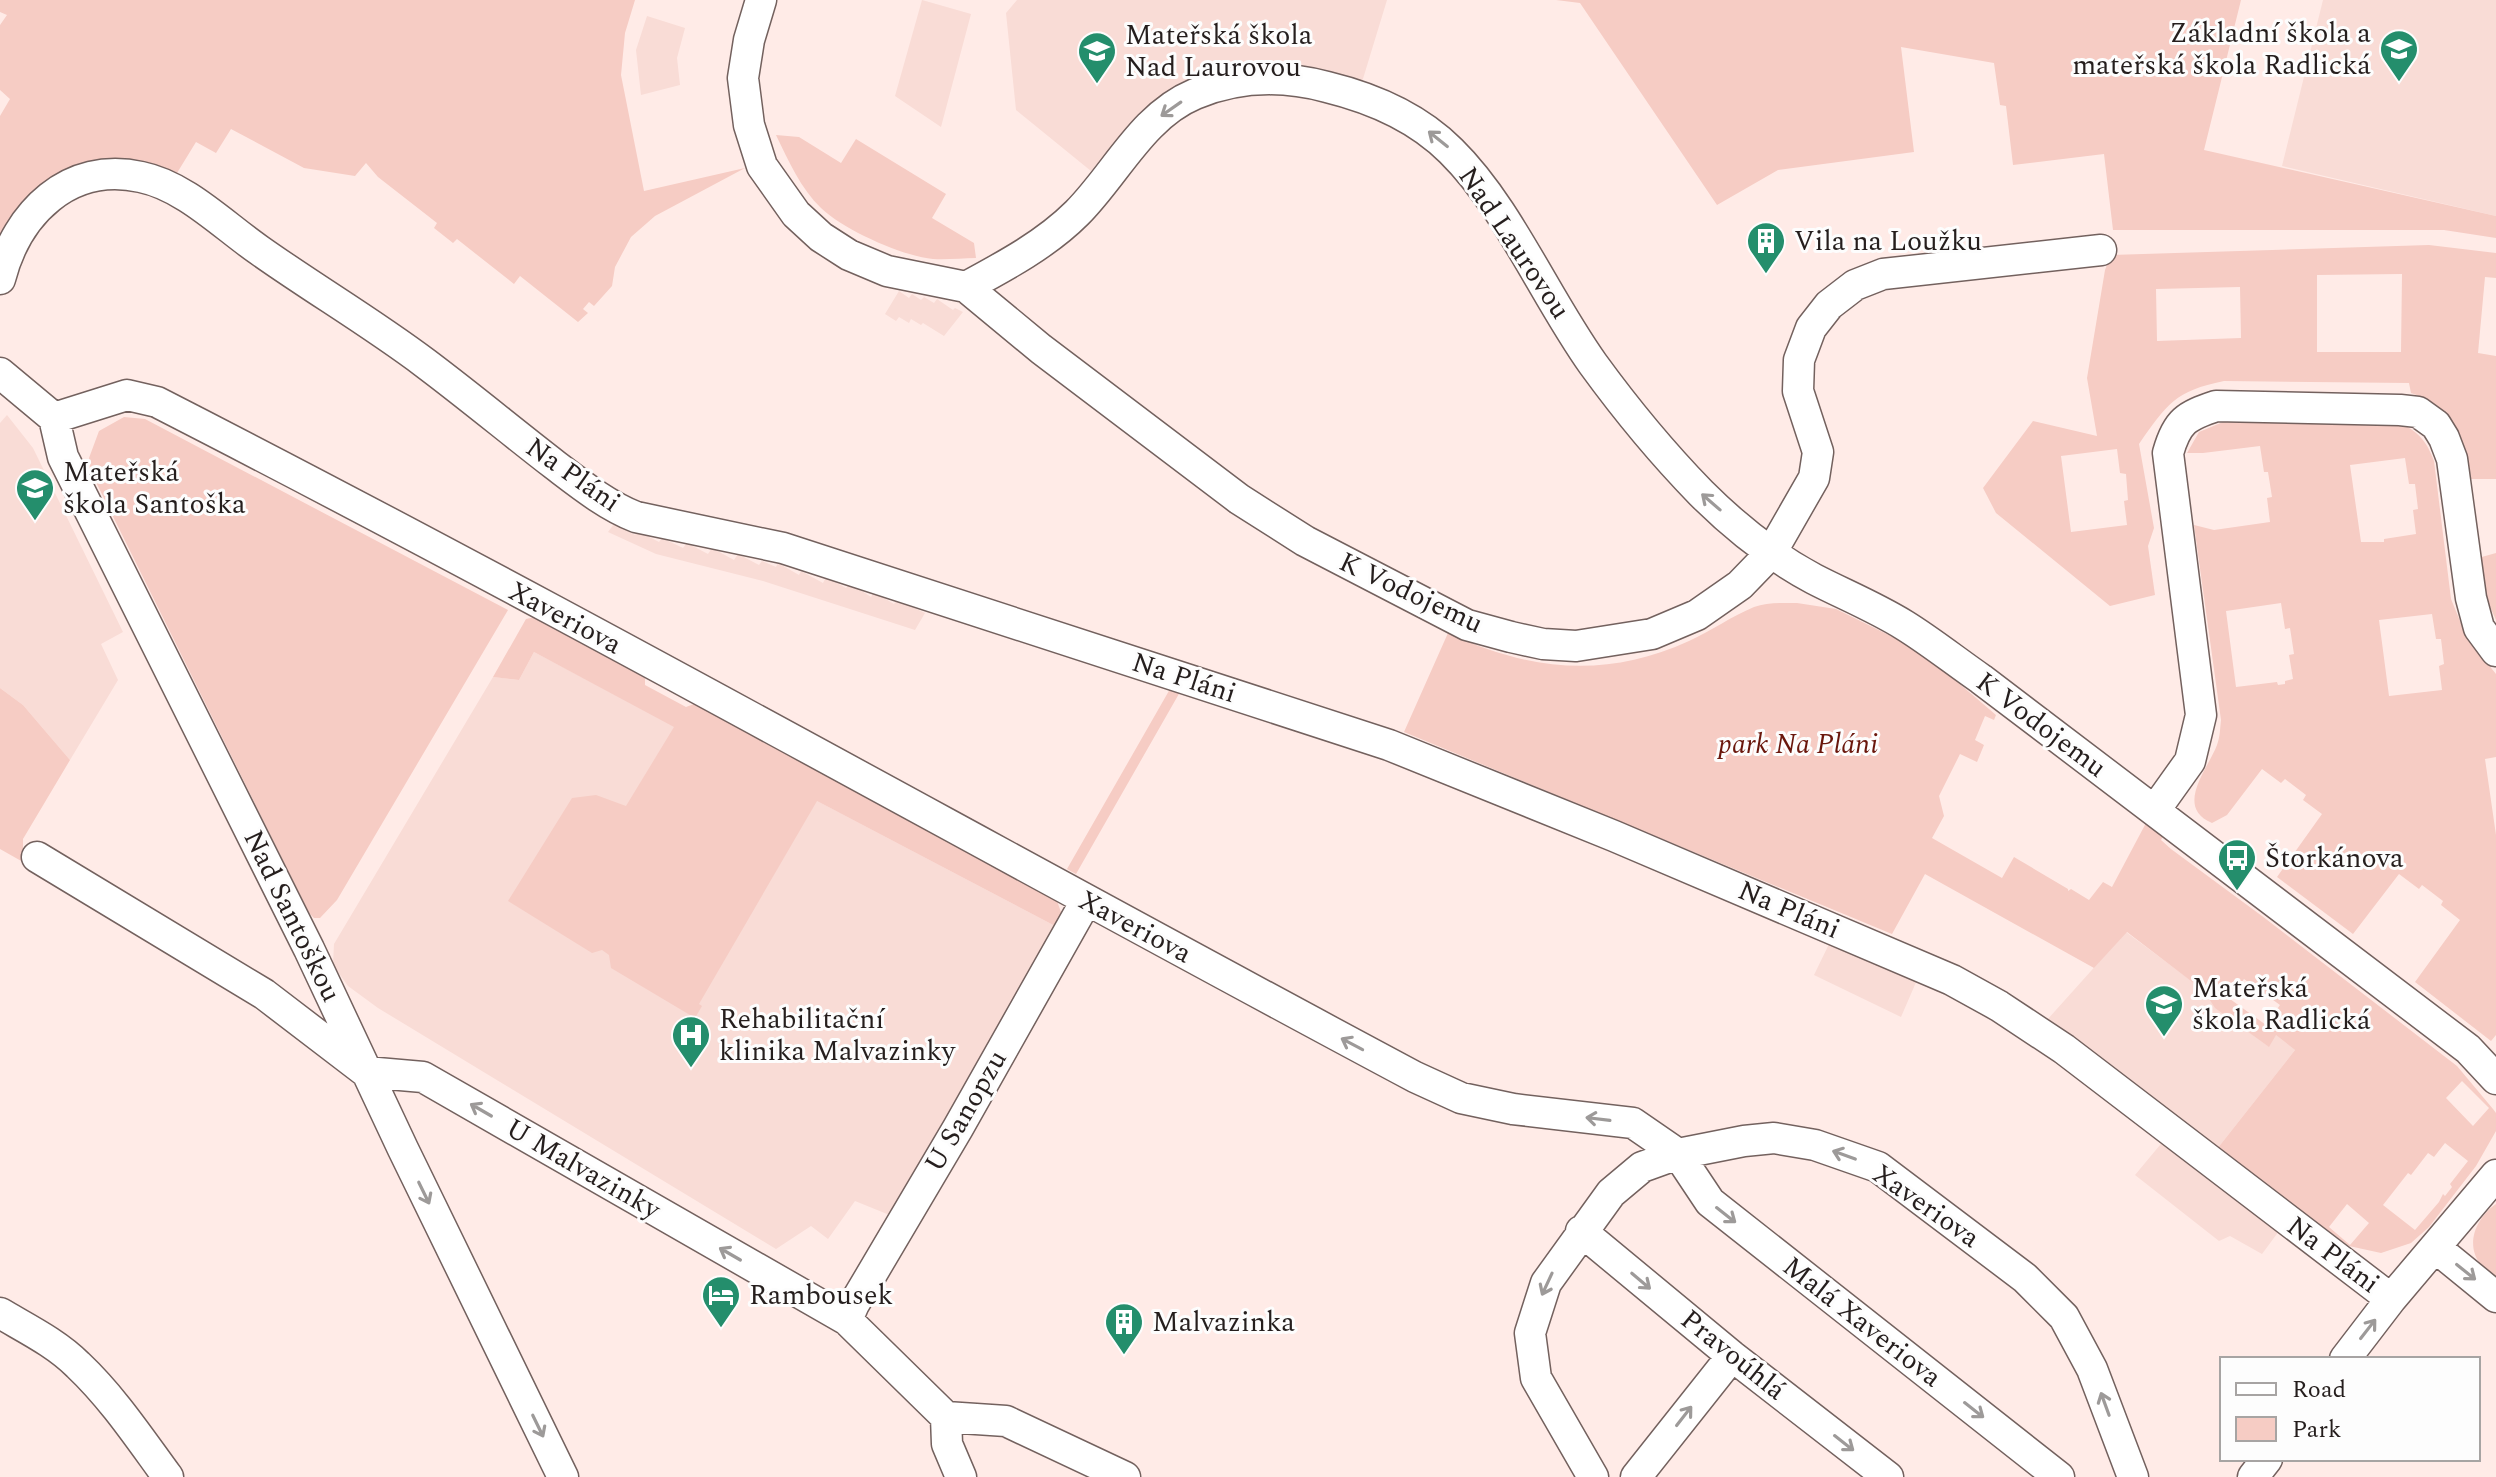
<svg xmlns="http://www.w3.org/2000/svg" width="2496" height="1477" viewBox="0 0 2496 1477" font-family="Spectral,serif">
  <style>
    .built { fill: #f9dcd6 }
    .green { fill: #f6ccc4; fill-rule: evenodd }
    .lines { fill: none; stroke-linecap: round; stroke-linejoin: round }
    .minor-casing { stroke: #73615e; stroke-width: 33 }
    .minor { stroke: #fff; stroke-width: 30 }
    .oneway { stroke: #9d9a99 }
    .labels { text-anchor: middle; dominant-baseline: central; stroke-width: 6; stroke-linejoin: round; paint-order: stroke }
    .poi-label { font-size: 28px; fill: #251e1d; stroke: #fdfdfd; text-anchor: start }
    .street-label { font-size: 28px; fill: #251e1d; stroke: #fdfdfd }
    .park-label { font-size: 28px; font-style: italic; fill: #6a170c; stroke: #fdfdfd }
  </style>
  <rect width="100%" height="100%" fill="#ffebe7"/>
  <path class="built" d="M922,0L971,14L941,127L895,96Z
    M1017,0H1387L1362,82L1302,65L1266,62L1218,69L1173,89L1153,102L1127,128L1091,171L1016,110L1006,13Z
    M2323,0H2496V216L2282,166Z
    M647,16L685,28L677,58L680,85L641,95L636,50Z
    M899,291L909,298L912,294L921,300L924,297L934,303L937,299L953,310L955,308L963,312L944,336L923,323L921,325L911,319L909,323L899,317L896,321L885,314Z
    M7,415L33,448L123,632L101,644L118,680L70,760L23,705L0,688V423Z
    M614,524L635,535L638,531L659,542L662,538L683,548L687,543L708,554L712,548L734,560L738,554L759,565L762,561L776,567L778,563L799,575L801,571L823,583L826,577L846,588L850,583L871,597L874,592L894,604L897,600L925,613L915,630L763,581L656,554L608,532Z
    M534,652L1057,927L892,1216L855,1201L828,1239L811,1226L776,1249L378,1008L348,986L333,965L334,944L493,677L519,680Z
    M2126,932L2205,991L2216,1008L2268,1046L2275,1034L2295,1050L2217,1149L2047,1020Z
    M1830,942L1917,980L1901,1017L1814,975Z
    M2165,1139L2282,1227L2262,1254L2230,1236L2219,1241L2135,1175Z"/>
  <path class="green" d="M0,0H635L625,33L621,75L644,191L745,168L655,216L631,237L615,267L612,286L594,306L589,302L583,309L588,313L578,322L520,276L514,284L457,239L453,243L434,228L437,223L378,177L366,163L355,176L304,168L231,129L216,153L196,142L177,173L140,162L30,196L14,212L0,234V116L10,99L0,90V25L7,15L0,12Z
    M1556,0H2241L2204,150L2496,216V238L2444,230H2113L2104,154L2013,165L2006,106L2000,105L1994,63L1901,47L1914,152L1778,170L1717,205L1580,3Z
    M776,135L799,137L841,163L856,139L946,194L932,218L974,243L976,258C962,258 947,260 933,259C902,256 844,230 821,208C801,189 788,160 776,135Z
    M2429,245L2496,253V278L2485,277L2478,353L2496,356V479H2468C2461,434 2458,410 2411,393L2409,383L2224,381C2175,391 2167,404 2139,444L2154,528L2148,546L2155,595L2110,606L1996,513L1983,488L2033,421L2097,436L2087,378L2105,270L2111,255ZM2402,274L2401,352H2317V275ZM2240,287L2241,338L2157,341L2156,289ZM2117,449L2120,473L2126,474L2128,500L2124,501L2127,525L2071,532L2061,456Z
    M124,417L145,419L508,610L337,900L320,918H314L309,913L91,472L89,458L99,431Z
    M2223,422L2400,423C2419,432 2427,442 2434,461L2451,599L2467,638L2496,674V757L2485,759L2496,835V1035L2491,1041L2415,982L2460,920L2441,905L2443,901L2422,885L2419,889L2399,874L2353,934L2277,877L2322,814L2303,800L2306,795L2285,779L2281,783L2262,769L2227,815L2212,823C2174,807 2208,769 2217,745C2220,737 2220,729 2221,720L2194,525L2214,530L2270,522L2267,498L2272,497L2268,472H2264L2260,446L2203,453H2187L2199,432ZM2405,458L2409,484H2415L2418,509L2413,510L2416,534L2384,539V542H2361L2350,465ZM2281,603L2285,629L2290,628L2294,654L2289,655L2293,679L2285,681V684L2278,685L2277,682L2236,687L2226,611ZM2432,614L2436,639H2441L2444,664L2439,666L2442,690L2389,696L2379,620Z
    M2496,553V620L2482,589L2478,558Z
    M1797,603L1836,609L1905,643L1948,674L1996,715L1994,720L1985,716L1975,740L1984,745L1977,762L1960,754L1939,796L1944,816L1932,838L2002,878L2014,857L2068,889V891L2071,889L2089,900L2103,882L2112,887L2146,823L2163,836L2161,840L2171,849L2262,916L2457,1066L2493,1109L2496,1113V1131L2476,1166L2429,1227L2411,1243L2381,1253L2349,1246L2217,1149L2295,1050L2276,1035L2269,1047L2215,1008L2204,991L2127,932L2094,968L1925,874L1892,934L1404,732L1448,633C1530,671 1606,679 1689,641C1711,631 1732,616 1754,607C1767,602 1783,603 1797,603ZM2244,979L2280,1005L2266,1025L2230,999ZM2462,1081L2489,1108L2473,1126L2446,1098ZM2445,1143L2468,1161L2450,1184L2452,1187L2445,1196L2443,1194L2439,1202L2415,1230L2383,1205L2408,1173L2411,1175L2428,1153L2434,1157ZM2347,1204L2369,1223L2350,1245L2329,1227Z
    M535,617L645,678V685L686,707L694,704L1057,901L1061,912L1057,927L817,801L699,1004L702,1006L695,1018L611,968L609,955L602,950L592,953L508,901L572,798L596,795L626,806L674,727L534,652L519,680L493,677L526,619Z
    M0,688L23,705L70,760L23,839V862L0,849Z
    M1170,689L1180,692L1076,874L1067,869Z
    M2496,1204V1277C2491,1274 2485,1270 2481,1265C2464,1244 2477,1217 2496,1204Z"/>
  <g class="lines">
    <g class="minor-casing">
      <path id="minor" d="M761,0L749,40L743,78L749,125L762,166L796,214L821,237L849,255L887,271L966,287L1041,349L1239,499L1305,541L1467,625L1511,637L1543,644L1576,646L1652,634L1697,615L1740,585L1771,553L1814,478L1818,452L1798,391L1799,360L1811,328L1829,305L1855,285L1883,274L2101,250
        M0,279C17,213 69,161 141,177C185,186 223,225 259,250C314,289 372,323 425,363C469,396 511,431 555,465C580,484 606,505 636,517L783,548L1389,745L1614,836L1952,980L1999,1006L2064,1049L2391,1299
        M966,287C1005,266 1046,244 1077,213C1116,174 1142,116 1195,94C1238,76 1282,75 1327,87C1372,98 1417,117 1451,151C1508,207 1545,297 1593,364C1625,408 1663,454 1701,493C1734,526 1773,557 1814,579C1843,594 1875,607 1904,625C1930,641 1955,661 1981,679L2468,1049L2496,1079
        M0,373L54,418L63,457L309,949L403,1149L563,1477
        M54,418L127,395L157,402C581,619 995,853 1415,1077L1461,1098L1513,1109L1633,1123L1678,1154L1744,1141L1774,1138L1815,1145L1878,1167L2025,1278L2064,1317L2092,1369L2133,1477
        M2155,810L2190,761L2201,715L2168,453C2177,421 2186,416 2216,406L2400,410L2418,412L2436,425L2444,438L2452,459L2471,598L2479,628L2496,651
        M37,857L264,994L366,1072L423,1077L847,1320L946,1417L1006,1421L1125,1477
        M1581,1231L1732,1356L1888,1477
        M2436,1248L2496,1297
        M0,1313C27,1329 56,1343 78,1365C113,1398 140,1439 168,1477
        M847,1320L854,1304L958,1128L1086,901
        M2345,1359L2391,1299L2496,1175
        M946,1417L947,1444L961,1477
        M1593,1477L1536,1378L1530,1333L1546,1283L1611,1193L1642,1167L1678,1154L1710,1202L2059,1477
        M1636,1477L1732,1356
        M2253,1477L2267,1459"/>
    </g>
    <use href="#minor" class="minor"/>
  </g>
  <defs><path id="oneway-shaft" d="M-6 0H5M1.5-3L5.5 0L1.5 3" fill="none" stroke-width="1.6" stroke-linecap="round" stroke-linejoin="round" transform="scale(2)"/></defs>
  <g class="oneway">
    <use href="#oneway-shaft" transform="translate(1171 109) rotate(145)"/>
    <use href="#oneway-shaft" transform="translate(1438 139) rotate(-141)"/>
    <use href="#oneway-shaft" transform="translate(1711 502) rotate(-139)"/>
    <use href="#oneway-shaft" transform="translate(1352 1044) rotate(-152)"/>
    <use href="#oneway-shaft" transform="translate(481 1110) rotate(-150)"/>
    <use href="#oneway-shaft" transform="translate(1598 1119) rotate(-173)"/>
    <use href="#oneway-shaft" transform="translate(1844 1155) rotate(-160)"/>
    <use href="#oneway-shaft" transform="translate(424 1193) rotate(64)"/>
    <use href="#oneway-shaft" transform="translate(1726 1215) rotate(38)"/>
    <use href="#oneway-shaft" transform="translate(730 1254) rotate(-150)"/>
    <use href="#oneway-shaft" transform="translate(2466 1272) rotate(39)"/>
    <use href="#oneway-shaft" transform="translate(1641 1281) rotate(40)"/>
    <use href="#oneway-shaft" transform="translate(1547 1284) rotate(115)"/>
    <use href="#oneway-shaft" transform="translate(2368 1329) rotate(-52)"/>
    <use href="#oneway-shaft" transform="translate(2105 1404) rotate(-110)"/>
    <use href="#oneway-shaft" transform="translate(1974 1410) rotate(38)"/>
    <use href="#oneway-shaft" transform="translate(1684 1416) rotate(-52)"/>
    <use href="#oneway-shaft" transform="translate(538 1426) rotate(64)"/>
    <use href="#oneway-shaft" transform="translate(1844 1443) rotate(38)"/>
  </g>
  <defs>
    <g id="school-pin" transform="scale(2)"><path d="M0 17L-7.5 6A9.5 9.5 0 1 1 7.5 6Z" fill="#248e6c" stroke="#fdfdfd"/><path d="M0-5L7-2L0 1L-7-2ZM-4 1L0 2.5L4 1V4Q0 6-4 4Z" fill="#fff"/></g>
    <g id="building-pin" transform="scale(2)"><path d="M0 17L-7.5 6A9.5 9.5 0 1 1 7.5 6Z" fill="#248e6c" stroke="#fdfdfd"/><path d="M-4-6H4V6H1V3H-1V6H-4ZM-2.5-4.3h1.7v1.8h-1.7ZM.8-4.3h1.7v1.8H.8ZM-2.5-1h1.7V.8h-1.7ZM.8-1h1.7V.8H.8Z" fill="#fff"/></g>
    <g id="bus-pin" transform="scale(2)"><path d="M0 17L-7.5 6A9.5 9.5 0 1 1 7.5 6Z" fill="#248e6c" stroke="#fdfdfd"/><path d="M-5-6H5V4H4V6H2V4H-2V6H-4V4H-5ZM-3.5-4V0h7V-4ZM-3.5 1.2v1.5H-2V1.2ZM2 1.2v1.5H3.5V1.2Z" fill="#fff"/></g>
    <g id="hospital-pin" transform="scale(2)"><path d="M0 17L-7.5 6A9.5 9.5 0 1 1 7.5 6Z" fill="#248e6c" stroke="#fdfdfd"/><path d="M-5-5h3v3.5h4V-5h3V5h-3V1.5h-4V5h-3Z" fill="#fff"/></g>
    <g id="hotel-pin" transform="scale(2)"><path d="M0 17L-7.5 6A9.5 9.5 0 1 1 7.5 6Z" fill="#248e6c" stroke="#fdfdfd"/><path d="M-6-4.5h1.5V1H6V5H4.5V3h-9V5H-6ZM-4 0a1.8 1.8 0 1 1 3.6 0ZM.5 0V-2.5h3Q6-2.5 6 0Z" fill="#fff"/></g>
  </defs>
  <g fill-rule="evenodd">
    <use href="#school-pin" x="2399" y="49"/>
    <use href="#school-pin" x="1097" y="51"/>
    <use href="#building-pin" x="1766" y="241"/>
    <use href="#school-pin" x="35" y="488"/>
    <use href="#bus-pin" x="2237" y="858"/>
    <use href="#school-pin" x="2164" y="1004"/>
    <use href="#hospital-pin" x="691" y="1035"/>
    <use href="#hotel-pin" x="721" y="1295"/>
    <use href="#building-pin" x="1124" y="1322"/>
  </g>
  <g class="labels">
    <g class="poi-label">
      <text x="2371" y="33" text-anchor="end">Základní škola a<tspan x="2371" dy="32">mateřská škola Radlická</tspan></text>
      <text x="1125" y="35">Mateřská škola<tspan x="1125" dy="32">Nad Laurovou</tspan></text>
      <text x="1794" y="241">Vila na Loužku</text>
      <text x="63" y="472">Mateřská<tspan x="63" dy="32">škola Santoška</tspan></text>
      <text x="2265" y="858">Štorkánova</text>
      <text x="2192" y="988">Mateřská<tspan x="2192" dy="32">škola Radlická</tspan></text>
      <text x="719" y="1019">Rehabilitační<tspan x="719" dy="32">klinika Malvazinky</tspan></text>
      <text x="749" y="1295">Rambousek</text>
      <text x="1152" y="1322">Malvazinka</text>
    </g>
    <g class="street-label">
      <text transform="translate(1514 243) rotate(56)">Nad Laurovou</text>
      <text transform="translate(573 475) rotate(35)">Na Pláni</text>
      <text transform="translate(1411 593) rotate(25)">K Vodojemu</text>
      <text transform="translate(565 618) rotate(28)">Xaveriova</text>
      <text transform="translate(1184 678) rotate(18)">Na Pláni</text>
      <text transform="translate(2041 725) rotate(37)">K Vodojemu</text>
      <text transform="translate(1789 910) rotate(23)">Na Pláni</text>
      <text transform="translate(292 916) rotate(64)">Nad Santoškou</text>
      <text transform="translate(1135 927) rotate(28)">Xaveriova</text>
      <text transform="translate(966 1111) rotate(-60)">U Sanopzu</text>
      <text transform="translate(583 1169) rotate(30)">U Malvazinky</text>
      <text transform="translate(1926 1206) rotate(35)">Xaveriova</text>
      <text transform="translate(2333 1255) rotate(37)">Na Pláni</text>
      <text transform="translate(1862 1322) rotate(38)">Malá Xaveriova</text>
      <text transform="translate(1733 1355) rotate(39)">Pravoúhlá</text>
    </g>
    <g class="park-label">
      <text x="1798" y="744">park Na Pláni</text>
    </g>
  </g>
  <rect x="2220" y="1357" width="260" height="104" fill="#fdfdfd" stroke="#a7a4a3" stroke-width="2"/>
  <rect x="2236" y="1383" width="40" height="12" fill="#ffffff" stroke="#a7a4a3" stroke-width="2"/>
  <text x="2292" y="1397" font-size="24" fill="#251e1d">Road</text>
  <rect x="2236" y="1417" width="40" height="24" fill="#f6ccc4" stroke="#a7a4a3" stroke-width="2"/>
  <text x="2292" y="1437" font-size="24" fill="#251e1d">Park</text>
</svg>
